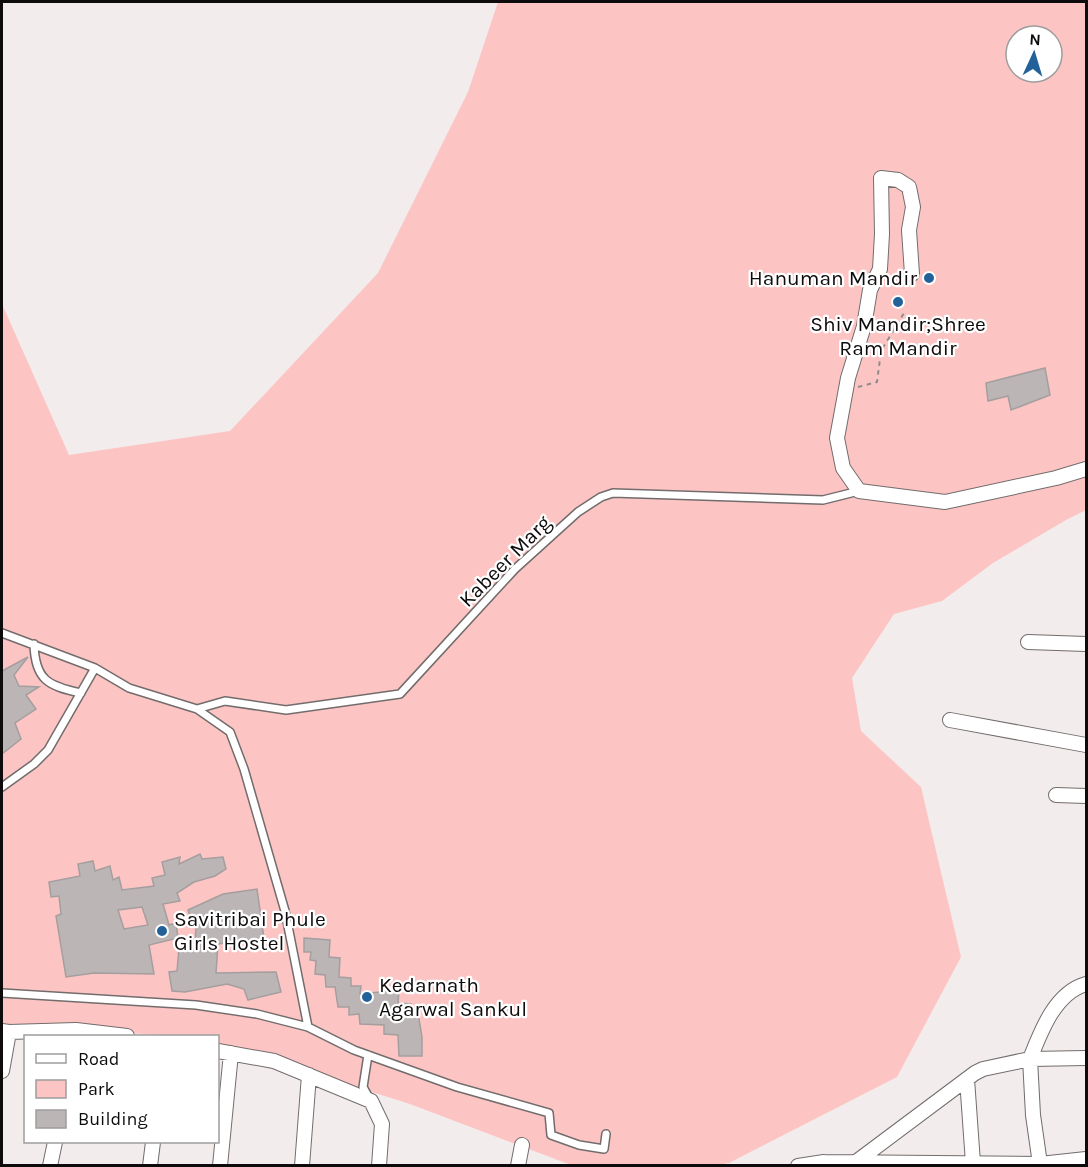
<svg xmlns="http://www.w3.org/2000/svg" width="1088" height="1167" viewBox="0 0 1088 1167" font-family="Karla,sans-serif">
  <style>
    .green { fill: #fcc5c4; fill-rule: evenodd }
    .building { fill: #bcb5b5; stroke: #a59e9e; stroke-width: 1.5; fill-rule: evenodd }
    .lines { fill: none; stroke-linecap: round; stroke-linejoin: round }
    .lane-casing { stroke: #736c6c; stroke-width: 10 }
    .street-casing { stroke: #736c6c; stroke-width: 16 }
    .path { stroke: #928d8d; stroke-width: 2; stroke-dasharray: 4.5 4.5; stroke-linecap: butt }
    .lane { stroke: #fff; stroke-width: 7 }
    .street { stroke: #fff; stroke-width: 14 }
    .poi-dot { fill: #236298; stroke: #fff; stroke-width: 2 }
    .labels { text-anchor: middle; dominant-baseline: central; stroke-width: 4.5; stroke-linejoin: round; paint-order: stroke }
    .poi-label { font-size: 21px; fill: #0d0b0b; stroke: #fff; text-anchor: start }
    .street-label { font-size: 21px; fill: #0d0b0b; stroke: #fff }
  </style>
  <rect width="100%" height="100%" fill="#f3ecec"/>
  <path class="green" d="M498,2H1086V510L1066,520L993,563L942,601L894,614L852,678L861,731L921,787L961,957L897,1077L729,1163L713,1166L571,1165L410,1104L218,1044V1036H179L2,1026V304L69,455L230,431L378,273L468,92ZM1016,36H1052V72H1016Z"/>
  <path class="building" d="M1045,368L1050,395L1011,410L1008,396L988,401L986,383Z
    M28,657L14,675L19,686L39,687L26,695L36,709L15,723L21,739L2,754V671Z
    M200,854L202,859L223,857L226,869L215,876L194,882L177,893L180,901L163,904L169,925L176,923L178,938L149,945L154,974L94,973L66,977L56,916L61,914L59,896L51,897L49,882L80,876L78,864L93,861L95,871L110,866L113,880L119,877L122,890L154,886L152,878L165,875L162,862L180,857L179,864ZM142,907L148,925L124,929L118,910Z
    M257,889L264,938L218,944L216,973L276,972L281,992L248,1000L244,989L227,984L185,992L172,991L169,972L177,971L179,948L195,949L196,923L193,925L188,910L223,894Z
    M304,938L330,940L329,957L340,958L339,977L351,978V986H361L360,994L399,990L398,1003L411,1004L410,1014L418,1013L422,1037V1056H399L398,1035L384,1034V1025L360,1024L359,1014L349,1015V1007H338L335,987H326L325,975L315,974L316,961L310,960L311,952H304Z"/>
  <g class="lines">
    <g class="lane-casing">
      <path id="lane" d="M2,633L95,668L129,688L197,709L230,732L244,769L285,911L308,1027
        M34,644C35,680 48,686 81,693
        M197,709L225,701L286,710L400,694L515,569L578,512L601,497L613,493L823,500L859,491
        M2,787L34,764L48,750L95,668
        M2,993L196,1005L257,1014L308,1027L354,1050L457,1087L549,1113L551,1135L579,1145L604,1149L606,1134
        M368,1055L363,1087L369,1098"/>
    </g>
    <g class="street-casing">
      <path id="street" d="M912,274L909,230L913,207L909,187L898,180L881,178L882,234L880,269L870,290L864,326L848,378L837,438L843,468L859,491L945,502L1056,478L1086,469
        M1028,642L1086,644
        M950,720L1086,745
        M1056,795L1086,796
        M2,1031L9,1032L2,1071
        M9,1032L76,1030L127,1036
        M218,1051L274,1061L371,1101L382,1124L379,1166
        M967,1079L973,1163
        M856,1162L975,1073L983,1069L1030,1059C1041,1031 1055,993 1086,984
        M1040,1164L1033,1115L1030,1059L1086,1058
        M50,1166L55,1142
        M150,1166L153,1142
        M220,1166L231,1053
        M302,1166L309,1075
        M518,1166L522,1145
        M798,1166L824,1162
        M823,1166L824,1162L1040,1164L1086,1159"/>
    </g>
    <path class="path" d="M858,387L877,382L881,351L904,313"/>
    <use href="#lane" class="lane"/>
    <use href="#street" class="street"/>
  </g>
  <g class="poi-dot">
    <circle cx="929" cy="278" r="6"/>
    <circle cx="898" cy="302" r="6"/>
    <circle cx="162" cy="931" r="6"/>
    <circle cx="367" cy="997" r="6"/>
  </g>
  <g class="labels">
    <g class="poi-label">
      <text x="917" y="278" text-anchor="end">Hanuman Mandir</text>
      <text x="898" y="324" text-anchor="middle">Shiv Mandir;Shree<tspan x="898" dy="24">Ram Mandir</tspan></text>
      <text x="174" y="919">Savitribai Phule<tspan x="174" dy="24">Girls Hostel</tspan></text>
      <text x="379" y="985">Kedarnath<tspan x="379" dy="24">Agarwal Sankul</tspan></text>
    </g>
    <g class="street-label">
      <text transform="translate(505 561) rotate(-45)">Kabeer Marg</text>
    </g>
  </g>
  <rect width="1088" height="1167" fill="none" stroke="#0d0b0b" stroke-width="6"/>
  <rect x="24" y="1035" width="195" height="108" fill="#ffffff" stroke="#9e9d9d" stroke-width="1.5"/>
  <rect x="36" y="1054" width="30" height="9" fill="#ffffff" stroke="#9e9d9d" stroke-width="1.5"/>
  <text x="78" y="1065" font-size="18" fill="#0d0b0b">Road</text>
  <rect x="36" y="1080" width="30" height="18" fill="#fcc5c4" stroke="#9e9d9d" stroke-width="1.5"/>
  <text x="78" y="1095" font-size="18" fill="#0d0b0b">Park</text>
  <rect x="36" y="1110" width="30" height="18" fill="#bcb5b5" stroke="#9e9d9d" stroke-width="1.5"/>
  <text x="78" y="1125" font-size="18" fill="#0d0b0b">Building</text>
  <g transform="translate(1034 54) rotate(4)"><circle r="28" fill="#ffffff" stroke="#9e9d9d" stroke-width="1.5"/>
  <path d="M0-4.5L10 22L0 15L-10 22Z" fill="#236298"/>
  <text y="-9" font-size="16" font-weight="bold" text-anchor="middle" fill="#0d0b0b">N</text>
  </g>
</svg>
